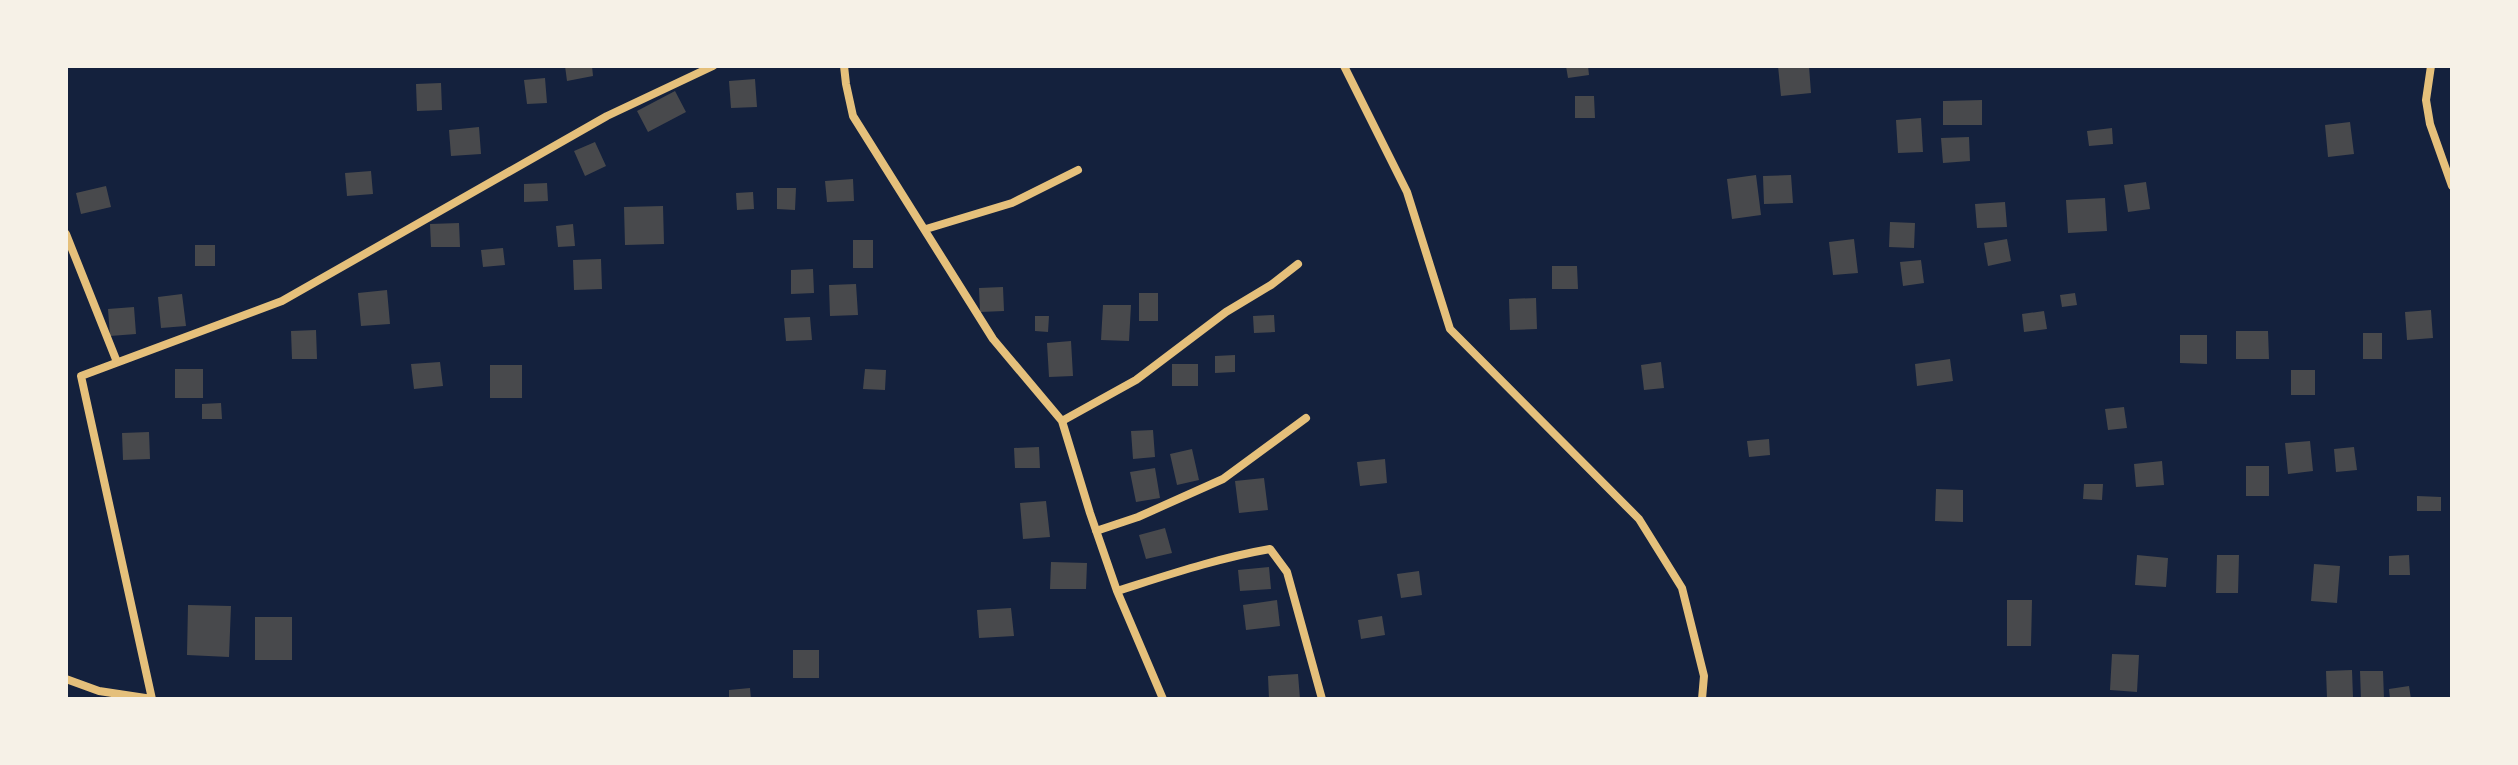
<svg xmlns="http://www.w3.org/2000/svg" width="2518" height="765" viewBox="0 0 2518 765" font-family="'Public Sans',sans-serif">
  <style>
    .building { fill: #48494c }
    .lines { fill: none; stroke-linecap: round; stroke-linejoin: round }
    .minor { stroke: #e5c07b; stroke-width: 8 }
  </style>
  <rect width="100%" height="100%" fill="#14213d"/>
  <path class="building" d="M565,66H592L593,76L567,81Z
    M1566,66H1588L1589,75L1568,78Z
    M1778,66H1809L1811,93L1781,96Z
    M545,78L547,103L527,104L524,80Z
    M755,79L757,107L731,108L729,81Z
    M441,83L442,110L417,111L416,84Z
    M675,91L686,112L648,132L637,111Z
    M1575,96H1594L1595,118H1575Z
    M1982,100V125H1943V101Z
    M1921,118L1923,152L1898,153L1896,120Z
    M2350,122L2354,154L2328,157L2325,125Z
    M479,127L481,154L451,156L449,130Z
    M2112,128L2113,144L2089,146L2087,131Z
    M1969,137L1970,161L1943,163L1941,138Z
    M595,142L606,166L585,176L574,151Z
    M371,171L373,194L347,196L345,173Z
    M1756,175L1761,215L1732,219L1727,179Z
    M1791,175L1793,203L1764,204L1763,176Z
    M853,179L854,201L827,202L825,181Z
    M2146,182L2150,209L2128,212L2124,185Z
    M547,183L548,201L524,202V184Z
    M106,186L111,207L81,214L76,193Z
    M777,188H796L795,210L777,209Z
    M753,192L754,209L737,210L736,193Z
    M2105,198L2107,231L2068,233L2066,200Z
    M2005,202L2007,227L1977,228L1975,204Z
    M663,206L664,244L625,245L624,207Z
    M1890,222L1915,223L1914,248L1889,247Z
    M459,223L460,247H431L430,224Z
    M573,224L575,246L558,247L556,226Z
    M1854,239L1858,273L1833,275L1829,242Z
    M2007,239L2011,261L1988,266L1984,243Z
    M853,240H873V268H853Z
    M195,245H215V266H195Z
    M503,248L505,265L483,267L481,250Z
    M601,259L602,289L574,290L573,260Z
    M1921,260L1924,283L1903,286L1900,262Z
    M1552,266H1577L1578,289H1552Z
    M813,269L814,293L791,294V270Z
    M856,284L858,315L830,316L829,285Z
    M1003,287L1004,311L980,312L979,288Z
    M387,290L390,324L361,326L358,293Z
    M1139,293H1158V321H1139Z
    M2075,293L2077,305L2062,307L2060,295Z
    M182,294L186,326L161,328L158,297Z
    M1536,298L1537,329L1510,330L1509,299Z
    M1103,305H1131L1129,341L1101,340Z
    M134,307L136,334L110,336L108,309Z
    M2431,310L2433,338L2407,340L2405,312Z
    M2044,311L2047,329L2024,332L2022,314Z
    M1274,315L1275,332L1254,333L1253,316Z
    M1035,316H1049L1048,332L1035,331Z
    M810,317L812,340L786,341L784,318Z
    M316,330L317,359H292L291,331Z
    M2236,331H2268L2269,359H2236Z
    M2363,333H2382V359H2363Z
    M2180,335H2207V364L2180,363Z
    M1071,341L1073,376L1049,377L1047,343Z
    M1235,355V372L1215,373V356Z
    M1950,359L1953,381L1917,386L1915,364Z
    M440,362L443,386L414,389L411,364Z
    M1661,362L1664,388L1644,390L1641,365Z
    M1172,364H1198V386H1172Z
    M490,365H522V398H490Z
    M175,369H203V398H175Z
    M865,369L886,370L885,390L863,389Z
    M2291,370H2315V395H2291Z
    M221,403L222,419H202V404Z
    M2124,407L2127,428L2108,430L2105,409Z
    M1153,430L1155,457L1133,459L1131,431Z
    M149,432L150,459L123,460L122,433Z
    M1769,439L1770,455L1749,457L1747,441Z
    M2310,441L2313,471L2288,474L2285,443Z
    M1039,447L1040,468H1015L1014,448Z
    M2354,447L2357,470L2336,472L2334,449Z
    M1192,449L1199,480L1177,485L1170,454Z
    M1385,459L1387,483L1360,486L1357,462Z
    M2162,461L2164,485L2136,487L2134,464Z
    M2246,466H2269V496H2246Z
    M1155,468L1160,498L1136,502L1130,472Z
    M1264,478L1268,510L1239,513L1235,481Z
    M2084,484H2103L2102,500L2083,499Z
    M1936,489L1963,490V522L1935,521Z
    M2417,496L2441,497V511H2417Z
    M1046,501L1050,537L1023,539L1020,503Z
    M1165,528L1172,553L1146,559L1139,535Z
    M2137,555L2168,558L2166,587L2135,585Z
    M2217,555H2239L2238,593H2216Z
    M2409,555L2410,575H2389V556Z
    M1051,562L1087,563L1086,589H1050Z
    M2314,564L2340,566L2337,603L2311,601Z
    M1269,567L1271,589L1240,591L1238,570Z
    M1419,571L1422,595L1401,598L1397,574Z
    M1277,600L1280,626L1246,630L1243,605Z
    M2007,600H2032L2031,646H2007Z
    M188,605L231,606L229,657L187,655Z
    M1011,608L1014,636L979,638L977,610Z
    M1382,616L1385,635L1361,639L1358,620Z
    M255,617H292V660H255Z
    M793,650H819V678H793Z
    M2112,654L2139,655L2137,692L2110,690Z
    M2352,670L2353,697L2327,698L2326,671Z
    M2360,671H2383L2384,699H2361Z
    M1298,674L1300,699H1269L1268,676Z
    M2409,686L2411,699H2390L2389,689Z
    M750,688L751,699H729V690Z"/>
  <g class="lines">
    <path class="minor" d="M844,66L846,84L853,116L993,339L1062,421L1090,513L1117,591L1163,699
      M1344,66L1407,192L1450,329L1639,519L1682,588L1704,676L1702,699
      M2431,66L2426,100L2430,124L2452,186
      M926,229L1012,203L1078,170
      M66,234L117,362
      M1062,421L1136,380L1226,312L1271,285L1298,264
      M1096,531L1138,517L1223,479L1306,418
      M1117,591C1168,575 1218,558 1270,549L1287,572L1322,699
      M66,679L99,691L152,699
      M152,699L81,376L282,301L607,116L713,66"/>
  </g>
  <rect width="2518" height="765" fill="none" stroke="#f6f1e7" stroke-width="136"/>
</svg>
